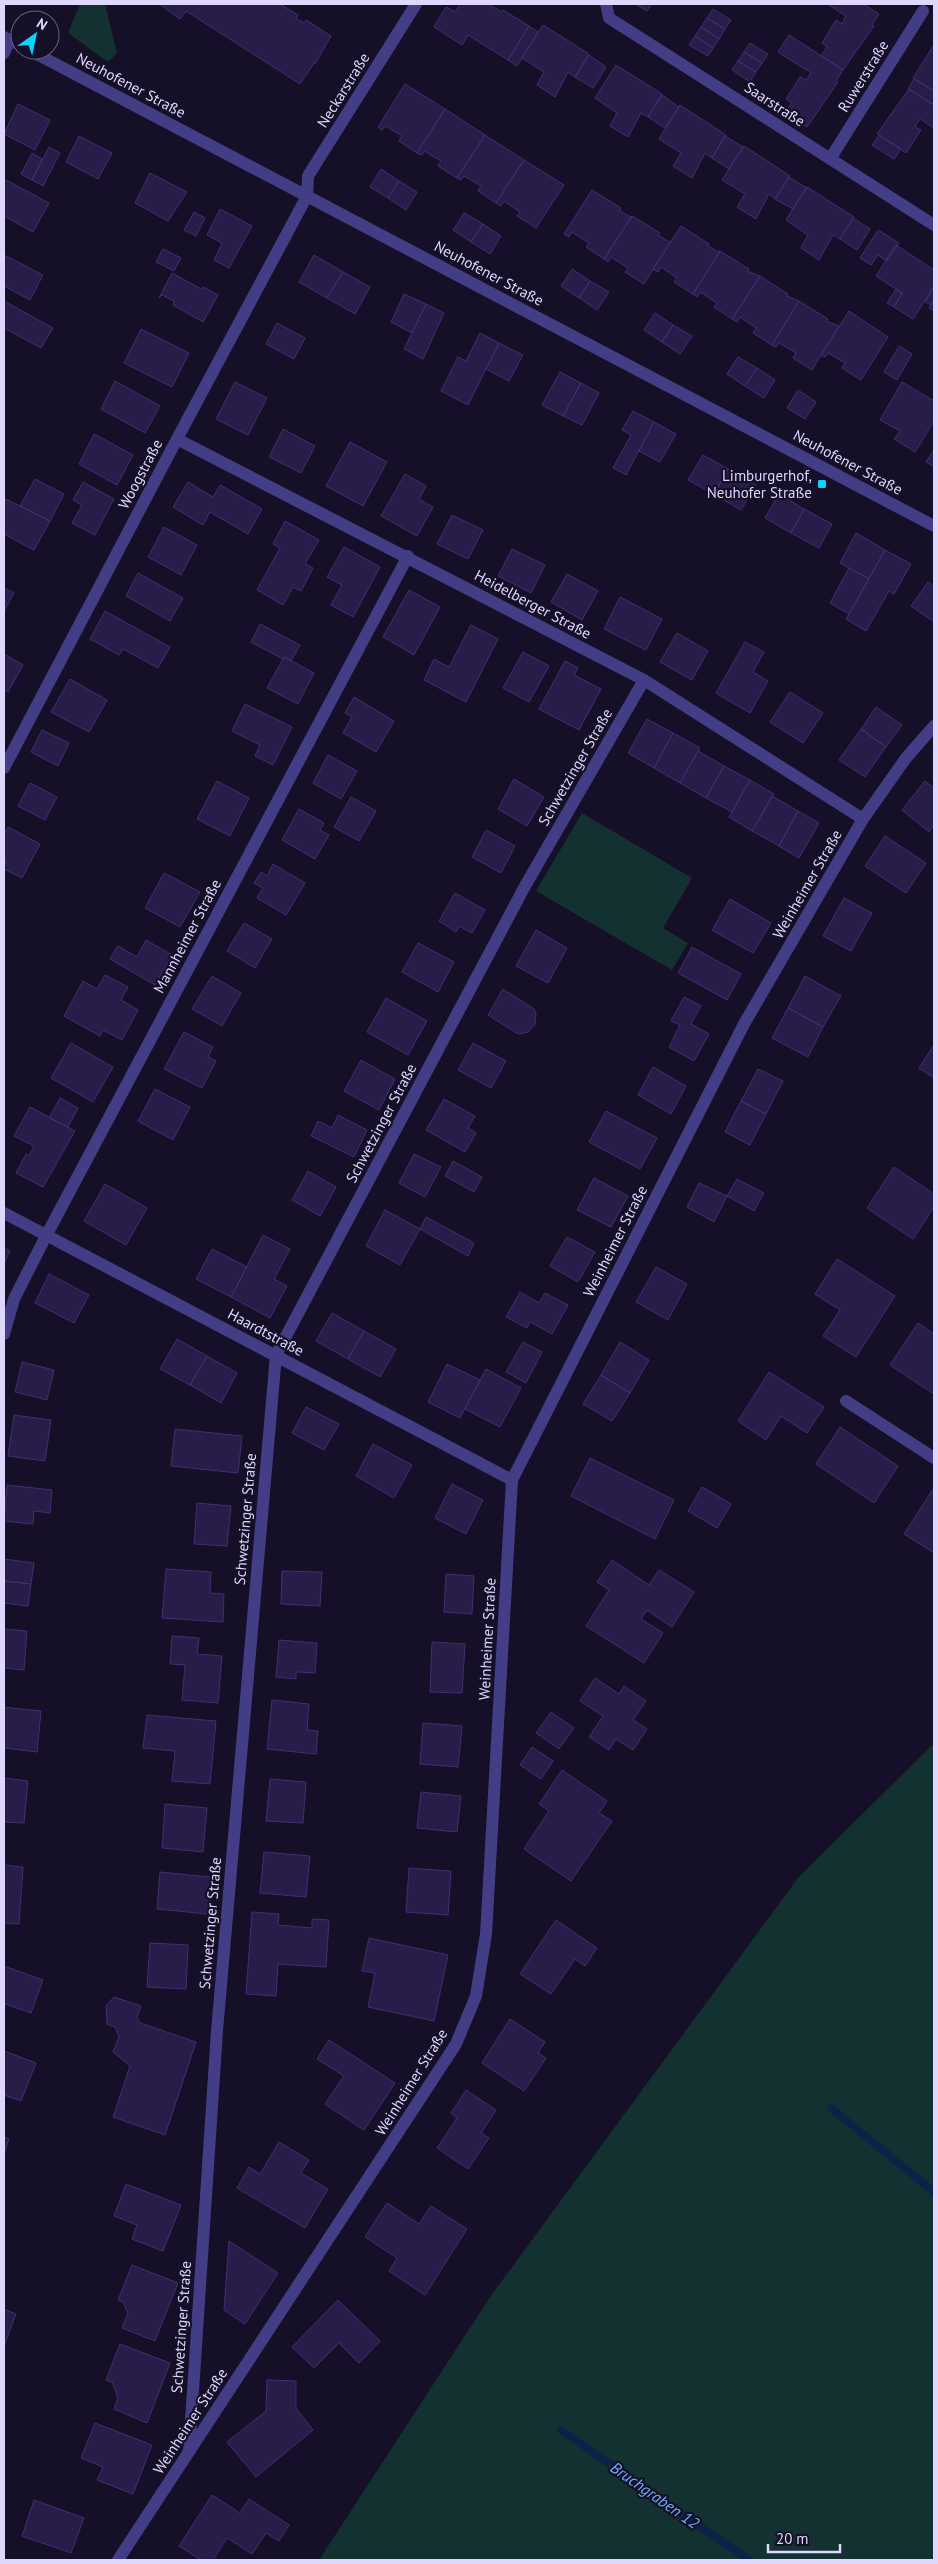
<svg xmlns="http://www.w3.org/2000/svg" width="938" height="2564" viewBox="0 0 938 2564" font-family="'PT Sans',sans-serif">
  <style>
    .green { fill: #133131 }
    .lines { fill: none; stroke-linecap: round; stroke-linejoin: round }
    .stream { stroke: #0e2149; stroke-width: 8 }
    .building { fill: #281d48; stroke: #402f73 }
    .street { stroke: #433d85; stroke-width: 12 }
    .poi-dot { fill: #09d4f9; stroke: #151027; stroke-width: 2 }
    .labels { text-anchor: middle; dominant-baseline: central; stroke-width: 4.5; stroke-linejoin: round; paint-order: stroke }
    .street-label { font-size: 15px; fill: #ded7fe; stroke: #151027 }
    .poi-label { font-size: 15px; fill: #ded7fe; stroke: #151027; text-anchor: end }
    .water-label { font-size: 16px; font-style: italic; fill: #68b0fb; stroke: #151027 }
  </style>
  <rect width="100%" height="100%" fill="#151027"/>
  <path class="green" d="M80,4H105L117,53L108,62L68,33Z
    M582,813L692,878L663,928L688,943L672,970L536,891Z
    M934,1743V2560H319L490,2297L798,1878Z"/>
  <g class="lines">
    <path class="stream" d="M831,2108L934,2192
      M561,2430L749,2560"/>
  </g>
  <path class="building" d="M159,4H280L298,15L296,18L304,23L306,20L331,36L315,64L314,63L300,84L186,11L180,19Z
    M460,4H488L502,12L503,10L529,26L508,60L468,35L462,45L434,27L446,7L455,12Z
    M635,4H652L647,11Z
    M827,4H863L879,14L872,25L874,26L843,70L821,56L827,47L822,43L836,20L842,24L846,16Z
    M713,9L731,20L725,29L707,18Z
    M707,18L725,29L719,39L701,27Z
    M543,25L589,54L575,77L568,72L555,97L537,85L544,72L522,58Z
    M529,26L538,32L517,66L508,60Z
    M701,27L719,39L713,48L695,36Z
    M789,35L843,70L836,81L838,82L807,127L785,112L792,103L786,99L800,77L806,80L811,73L778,52Z
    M695,36L713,48L708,56L689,45Z
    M750,43L768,54L762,63L744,52Z
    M934,45V91L913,78Z
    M744,52L762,63L756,72L738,61Z
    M589,55L606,67L593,88L575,77Z
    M738,61L756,72L750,82L732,70Z
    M616,65L662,94L648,117L641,113L628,137L610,126L617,113L595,98Z
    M914,79L934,91V105L908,89Z
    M405,84L445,109L417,153L399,141L402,136L385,126L382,130L378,127Z
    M909,89L934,105V128L920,119L915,127L921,130L906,153L877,134Z
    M662,95L679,107L665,128L648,117Z
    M18,104L50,120L35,150L4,134Z
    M680,105L726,135L712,158L705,153L692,178L673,166L681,153L659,139Z
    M445,109L485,135L457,178L438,166L441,161L424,151L422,155L417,153Z
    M485,135L524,160L496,203L478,191L481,186L464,176L461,180L457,178Z
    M879,135L901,149L894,159L872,145Z
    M79,136L112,153L98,179L66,162Z
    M725,136L743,147L729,169L712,158Z
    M744,146L790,176L775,199L769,194L756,219L737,207L745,194L722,180Z
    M49,147L60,153L43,186L32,180Z
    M32,153L42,159L32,180L21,174Z
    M524,160L564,185L536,228L517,216L520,212L504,201L501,206L496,203Z
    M381,169L399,181L388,198L370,187Z
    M150,173L187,192L168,221L135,203Z
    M789,177L807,188L793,209L775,199Z
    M4,179L49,203L33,232L4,216Z
    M399,181L417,192L406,210L388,198Z
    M807,187L854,217L840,239L833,235L819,260L801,248L808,235L786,220Z
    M592,190L621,208L619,210L630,217L632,216L604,259L586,247L589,243L572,232L569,237L564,234Z
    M220,209L252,226L229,268L214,260L222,243L207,235Z
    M194,212L205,218L196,236L184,230Z
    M464,213L483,224L471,242L453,230Z
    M632,216L660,233L658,235L669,242L671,241L644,284L625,272L628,268L611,257L608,262L604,259Z
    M853,218L870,229L857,250L840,239Z
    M483,224L501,236L490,254L471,242Z
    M681,226L709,244L708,246L718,252L720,251L693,294L674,282L677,278L661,267L658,272L653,269Z
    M878,230L899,243L887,261L878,255L871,265L860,258Z
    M896,245L934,270V286L913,319L894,307L902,293L876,276Z
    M163,249L181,258L174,271L156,262Z
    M720,251L749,269L747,271L760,276L732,319L714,307L717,303L700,292L697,297L693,294Z
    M4,255L43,275L30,300L4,286Z
    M314,255L343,272L327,298L299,282Z
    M572,269L590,281L579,298L561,286Z
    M343,272L370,287L355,314L327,298Z
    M172,273L201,289L203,287L218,295L203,322L173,305L174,301L162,295L159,298Z
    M760,276L788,294L787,296L799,301L772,345L753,333L756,328L740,317L737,322L732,319Z
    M590,281L609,292L597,310L579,298Z
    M934,286V300L931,305L925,302Z
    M896,289L902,293L894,307L887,303Z
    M404,294L426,304L412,333L391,322Z
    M934,300V311L929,308Z
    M4,301L53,328L41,348L4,328Z
    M799,301L828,319L826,321L839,326L812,370L793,358L796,353L779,343L776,347L772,345Z
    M426,304L444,313L423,359L404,349Z
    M849,311L888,337L861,380L842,368L845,363L828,353L825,357L821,355Z
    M655,313L673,325L662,342L644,330Z
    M277,323L305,338L294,359L266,344Z
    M673,325L692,336L680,354L662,342Z
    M141,329L189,353L172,387L124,363Z
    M480,333L499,343L468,405L441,391L458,357L466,361Z
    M499,343L523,355L509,381L486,369Z
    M899,346L912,354L897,380L884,372Z
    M738,357L757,368L745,386L727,374Z
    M757,368L775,380L764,398L745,386Z
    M560,372L581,383L563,416L542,405Z
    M115,381L160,406L145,433L101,409Z
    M235,382L267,398L248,435L216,419Z
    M902,382L934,401V421L915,452L894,439L900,431L880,420Z
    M581,383L599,393L582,425L563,416Z
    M798,390L816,402L805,419L787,408Z
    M633,411L654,422L626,475L613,468L631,435L622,430Z
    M654,422L676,434L660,462L639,451Z
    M283,429L315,446L301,473L269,457Z
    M94,434L133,455L117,485L79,464Z
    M350,442L387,462L363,506L326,486Z
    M934,450V467L926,462Z
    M703,455L728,469L714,494L688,480Z
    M728,469L756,485L741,510L714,494Z
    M405,474L426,486L419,499L433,507L417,536L381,516Z
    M35,479L64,494L50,521L20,506Z
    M83,482L114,499L95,535L72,523L82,505L73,500Z
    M188,482L213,497L220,485L262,509L248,534L210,512L203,525L173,507Z
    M779,494L804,509L791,533L765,518Z
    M6,499L50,521L34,550L4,534V504Z
    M804,509L832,524L819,548L791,533Z
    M452,515L483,530L468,559L437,544Z
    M285,521L319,540L305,564L313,568L301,591L293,587L283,605L257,590L280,548L273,544Z
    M164,527L197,545L181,575L148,557Z
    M856,533L885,550L869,579L840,563Z
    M344,547L380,567L353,617L331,605L342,585L327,577Z
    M512,549L545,565L531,593L498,576Z
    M885,550L911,564L894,594L889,591L866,631L846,619Z
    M849,568L869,579L849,614L830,603Z
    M138,573L183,598L170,621L126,596Z
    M567,574L598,591L582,620L551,602Z
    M928,582L934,586V622L911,606Z
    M4,588L14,593L4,611Z
    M409,590L440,607L414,655L383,637Z
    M620,597L662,619L646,650L604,629Z
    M105,611L170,647L158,668L123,649L119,655L90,639Z
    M260,624L300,645L291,661L284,657L283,659L251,642Z
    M471,625L498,639L466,702L424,680L434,659L449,667Z
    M677,633L708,651L692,680L660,662Z
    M745,642L764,652L753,672L768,681L750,713L716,693Z
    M523,652L549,666L529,702L503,688Z
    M4,654L23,665L8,692L4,689Z
    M284,657L314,673L298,704L267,688Z
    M565,661L578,668L574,675L601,689L579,730L539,709Z
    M70,679L107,700L89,732L51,712Z
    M790,692L823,713L803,743L770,722Z
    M354,697L394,721L376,752L343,733L352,717L345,713Z
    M245,704L292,727L273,765L255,756L260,745L232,731Z
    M876,707L902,725L886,747L861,729Z
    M647,719L673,733L654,768L628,753Z
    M861,729L886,747L865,777L839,760Z
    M42,730L69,743L58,766L31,752Z
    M673,733L700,748L680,783L654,768Z
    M698,751L724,766L706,798L680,783Z
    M328,755L357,771L341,799L313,783Z
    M724,766L750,780L732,812L706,798Z
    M514,779L544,797L527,826L498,809Z
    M750,780L774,794L752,831L729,817Z
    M217,781L249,798L230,836L197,819Z
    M925,781L934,788V825L929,832L902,810Z
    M30,783L57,797L45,820L18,806Z
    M772,796L798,811L779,846L752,831Z
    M351,797L376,811L359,841L334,827Z
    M299,809L324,823L320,830L329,835L315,859L282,840Z
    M798,811L819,823L799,858L779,846Z
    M8,827L40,844L22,878L4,869L6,860L4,858V834Z
    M486,830L515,846L501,873L472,857Z
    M885,836L926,863L906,893L865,866Z
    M273,864L305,883L286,915L257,898L263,888L254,883L261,872L267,876Z
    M164,873L200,892L180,927L145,908Z
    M455,893L485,910L472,933L459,926L456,932L439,921Z
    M844,898L872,913L851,951L823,936Z
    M730,899L771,923L753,953L712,930Z
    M244,923L272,939L255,968L227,951Z
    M536,930L567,948L548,983L516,966Z
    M146,940L172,955L155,985L110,959L118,946L137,957Z
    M418,943L454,962L438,992L402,972Z
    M692,947L741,974L727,1000L678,973Z
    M105,975L128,987L121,1000L138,1010L122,1040L103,1030L100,1036L64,1016L83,981L97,989Z
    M212,976L241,993L222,1026L192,1009Z
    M805,976L841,996L823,1027L788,1008Z
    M503,989L534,1009L536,1014L535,1024L528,1032L518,1034L488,1015Z
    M684,997L701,1006L691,1024L709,1034L694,1061L669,1047L680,1025L671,1021Z
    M386,998L427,1021L408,1055L367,1032Z
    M788,1008L823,1027L808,1057L772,1038Z
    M184,1032L213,1047L208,1057L216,1061L202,1088L164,1069Z
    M71,1043L113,1067L93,1102L51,1078Z
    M473,1043L506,1061L491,1088L458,1070Z
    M934,1045V1078L919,1068Z
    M361,1060L395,1079L379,1110L344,1091Z
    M653,1067L686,1086L671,1114L638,1095Z
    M758,1069L783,1081L766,1114L741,1101Z
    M155,1089L190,1107L173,1140L138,1121Z
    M60,1098L78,1108L68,1127L49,1118Z
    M444,1099L475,1116L468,1128L476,1133L465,1152L426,1130Z
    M741,1101L766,1114L750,1145L725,1132Z
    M30,1107L75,1131L43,1187L16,1173L26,1154L29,1156L34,1146L14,1136Z
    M606,1111L657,1138L640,1169L589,1142Z
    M338,1115L367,1130L354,1157L311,1136L318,1121L332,1128Z
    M414,1154L441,1167L425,1197L399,1183Z
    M453,1161L482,1177L474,1192L445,1176Z
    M894,1167L934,1194V1207L913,1239L867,1208Z
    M308,1171L336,1187L320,1216L292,1200Z
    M594,1178L628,1196L611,1227L577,1210Z
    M737,1179L764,1193L754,1211L727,1196Z
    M699,1183L727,1196L714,1222L687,1207Z
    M105,1184L147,1208L126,1245L84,1221Z
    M385,1210L420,1229L400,1265L366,1246Z
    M426,1217L474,1243L468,1256L420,1229Z
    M263,1235L290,1249L274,1279L287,1286L270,1318L231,1297Z
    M567,1237L595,1252L578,1282L550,1266Z
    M4,1248L10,1251L4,1263Z
    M212,1249L247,1267L231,1297L196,1279Z
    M837,1259L895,1296L856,1357L823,1336L840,1310L815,1294Z
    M656,1267L687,1284L668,1320L636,1302Z
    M49,1274L89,1295L74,1323L35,1303Z
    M520,1292L539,1303L545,1293L568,1305L552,1334L530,1322L527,1328L506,1317Z
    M332,1313L364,1331L348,1359L316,1341Z
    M918,1323L934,1334V1394L890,1365Z
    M364,1331L396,1349L380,1377L348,1359Z
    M177,1339L207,1356L190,1385L160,1369Z
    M523,1342L542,1352L526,1383L506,1372Z
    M620,1342L649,1360L630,1393L601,1375Z
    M207,1356L237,1373L221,1403L190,1385Z
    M22,1362L54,1370L47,1400L15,1392Z
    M447,1364L480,1380L460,1418L428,1402Z
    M486,1369L521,1388L500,1427L465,1409Z
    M769,1372L824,1407L807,1433L781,1416L766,1440L738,1421Z
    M601,1375L630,1393L612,1421L583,1404Z
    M306,1407L339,1424L324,1450L292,1433Z
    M14,1415L51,1420L45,1461L8,1456Z
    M840,1427L898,1466L874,1503L816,1464Z
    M175,1429L242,1436L238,1473L171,1466Z
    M373,1444L412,1465L394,1498L356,1476Z
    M590,1458L674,1500L655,1539L571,1496Z
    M452,1484L483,1500L466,1534L435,1518Z
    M7,1485L52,1490L50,1513L34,1511L33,1524L4,1521Z
    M702,1487L731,1504L717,1528L688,1511Z
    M933,1489L934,1490V1553L904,1534Z
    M197,1503L231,1506L227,1546L194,1544Z
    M4,1559L34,1563L31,1584L4,1581Z
    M612,1560L649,1585L659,1570L694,1592L672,1627L647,1610L641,1619L663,1633L644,1663L586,1626L609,1590L597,1582Z
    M166,1569L211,1572L210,1593L224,1594L223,1622L162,1618Z
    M282,1571L322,1572L320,1606L281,1604Z
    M446,1574L474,1576L472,1614L444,1612Z
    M4,1581L31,1584L28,1606L4,1603Z
    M4,1629L27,1631L24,1670L4,1668Z
    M172,1636L199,1638L197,1654L222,1656L218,1703L182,1700L185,1665L170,1664Z
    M279,1640L317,1643L315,1673L296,1672V1679L276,1677Z
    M432,1642L465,1644L462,1693L430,1692Z
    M595,1678L619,1694L624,1686L646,1701L633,1720L647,1729L633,1750L616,1739L609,1750L589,1737L603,1716L580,1701Z
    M272,1700L309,1704L307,1730L318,1731L316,1754L267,1749Z
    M4,1707L41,1711L37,1752L4,1748Z
    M551,1712L574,1728L559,1749L536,1733Z
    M147,1715L216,1721L210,1784L172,1781L175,1751L143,1748Z
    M423,1723L462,1726L458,1767L420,1764Z
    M532,1747L553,1761L541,1779L520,1765Z
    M562,1770L607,1801L599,1813L612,1821L571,1881L524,1849L549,1811L539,1804Z
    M4,1778L28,1781L24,1823L4,1822Z
    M270,1779L306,1782L303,1823L266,1821Z
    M421,1792L461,1796L457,1832L417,1828Z
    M165,1804L207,1808L203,1852L162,1848Z
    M264,1852L310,1856L306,1897L260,1893Z
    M4,1865L23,1867L19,1924L4,1923Z
    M409,1868L451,1871L448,1915L406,1912Z
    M160,1872L210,1877L207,1914L157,1909Z
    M252,1912L279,1914L278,1925L312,1928V1919L329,1920L326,1967L278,1964L276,1996L246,1994Z
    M556,1920L597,1948L585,1966L575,1959L551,1994L520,1974Z
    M369,1938L448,1955L434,2021L368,2007L375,1973L362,1971Z
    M150,1943L188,1945L186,1989L147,1987Z
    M4,1966L43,1980L31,2013L5,2004L4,2009Z
    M114,1997L141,2006L137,2017L140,2023L196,2042L165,2135L113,2117L130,2066L113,2052L119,2037L115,2027L107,2024L106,2006Z
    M510,2019L545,2042L538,2053L546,2058L524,2091L482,2063Z
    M329,2040L395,2083L364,2130L325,2104L344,2076L317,2059Z
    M4,2051L36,2063L21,2101L4,2095Z
    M466,2090L496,2110L481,2133L489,2138L468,2169L437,2148L457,2118L451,2113Z
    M4,2137L9,2139L4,2154Z
    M279,2142L309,2160L301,2173L328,2189L305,2228L237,2188L249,2167L260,2174Z
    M126,2184L181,2205L163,2251L132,2239L137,2225L114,2216Z
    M387,2203L419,2224L431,2206L467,2229L425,2295L389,2271L397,2258L365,2237Z
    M229,2241L278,2273L245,2324L224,2310Z
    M132,2265L178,2283L155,2341L122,2328L128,2313L123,2302L118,2300Z
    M338,2300L380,2341L359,2363L339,2343L314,2368L292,2347Z
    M4,2309L16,2314L4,2346Z
    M120,2344L170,2363L147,2423L114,2409L118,2398L112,2382L106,2380Z
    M267,2380L296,2381V2408L313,2430L256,2477L227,2442L266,2411Z
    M95,2423L152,2445L133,2494L97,2480L103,2467L81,2458Z
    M212,2495L240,2513L249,2499L289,2525L279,2541L266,2533L252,2554L227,2538L213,2560H201L179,2546Z
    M34,2500L84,2518L71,2553L22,2536Z"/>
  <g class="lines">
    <path class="street" d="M606,4L609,18L934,225
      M4,37L20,45
      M29,50L934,526
      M4,53L10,40
      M830,159L923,11
      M177,439L644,680L863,819
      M4,768L177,439L307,196L308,176L416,4
      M4,1213L512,1480
      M4,1334L14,1299L46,1236L408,556
      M846,1401L934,1458
      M189,2451L217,2031L276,1355L525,886L644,680
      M118,2560L456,2044L476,1996L486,1934L512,1480L744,1024L863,819L906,758L934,726"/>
  </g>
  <rect class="poi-dot" x="817" y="479" width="10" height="10" rx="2.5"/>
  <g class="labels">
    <g class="street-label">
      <text transform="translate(863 76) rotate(-58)">Ruwerstraße</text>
      <text transform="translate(131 85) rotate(28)">Neuhofener Straße</text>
      <text transform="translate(343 90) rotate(-58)">Neckarstraße</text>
      <text transform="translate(775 104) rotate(33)">Saarstraße</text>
      <text transform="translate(489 273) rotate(28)">Neuhofener Straße</text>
      <text transform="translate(848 462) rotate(28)">Neuhofener Straße</text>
      <text transform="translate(140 474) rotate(-62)">Woogstraße</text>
      <text transform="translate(533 604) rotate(28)">Heidelberger Straße</text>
      <text transform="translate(575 767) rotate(-60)">Schwetzinger Straße</text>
      <text transform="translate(807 884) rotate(-60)">Weinheimer Straße</text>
      <text transform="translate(187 936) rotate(-62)">Mannheimer Straße</text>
      <text transform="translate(381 1123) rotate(-62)">Schwetzinger Straße</text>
      <text transform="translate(615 1241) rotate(-63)">Weinheimer Straße</text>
      <text transform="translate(266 1332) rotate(28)">Haardtstraße</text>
      <text transform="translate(245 1519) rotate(-85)">Schwetzinger Straße</text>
      <text transform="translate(487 1639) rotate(-87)">Weinheimer Straße</text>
      <text transform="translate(210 1923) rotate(-85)">Schwetzinger Straße</text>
      <text transform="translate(411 2082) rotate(-58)">Weinheimer Straße</text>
      <text transform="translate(181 2327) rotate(-86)">Schwetzinger Straße</text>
      <text transform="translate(190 2421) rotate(-57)">Weinheimer Straße</text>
    </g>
    <g class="poi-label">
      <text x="812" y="475">Limburgerhof,<tspan x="812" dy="17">Neuhofer Straße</tspan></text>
    </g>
    <g class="water-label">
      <text transform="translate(655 2495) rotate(35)">Bruchgraben 12</text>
    </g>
  </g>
  <rect width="938" height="2564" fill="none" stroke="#ded7fe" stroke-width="10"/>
  <g transform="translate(35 35) rotate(33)"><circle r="24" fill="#151027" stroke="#65607d"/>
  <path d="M0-4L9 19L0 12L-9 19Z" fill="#09d4f9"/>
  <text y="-8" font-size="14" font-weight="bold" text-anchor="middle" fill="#ded7fe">N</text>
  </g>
  <path d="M768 2544v8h72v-8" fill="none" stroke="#ded7fe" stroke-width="2.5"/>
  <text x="776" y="2544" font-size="15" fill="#ded7fe" stroke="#151027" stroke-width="4" paint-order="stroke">20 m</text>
</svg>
